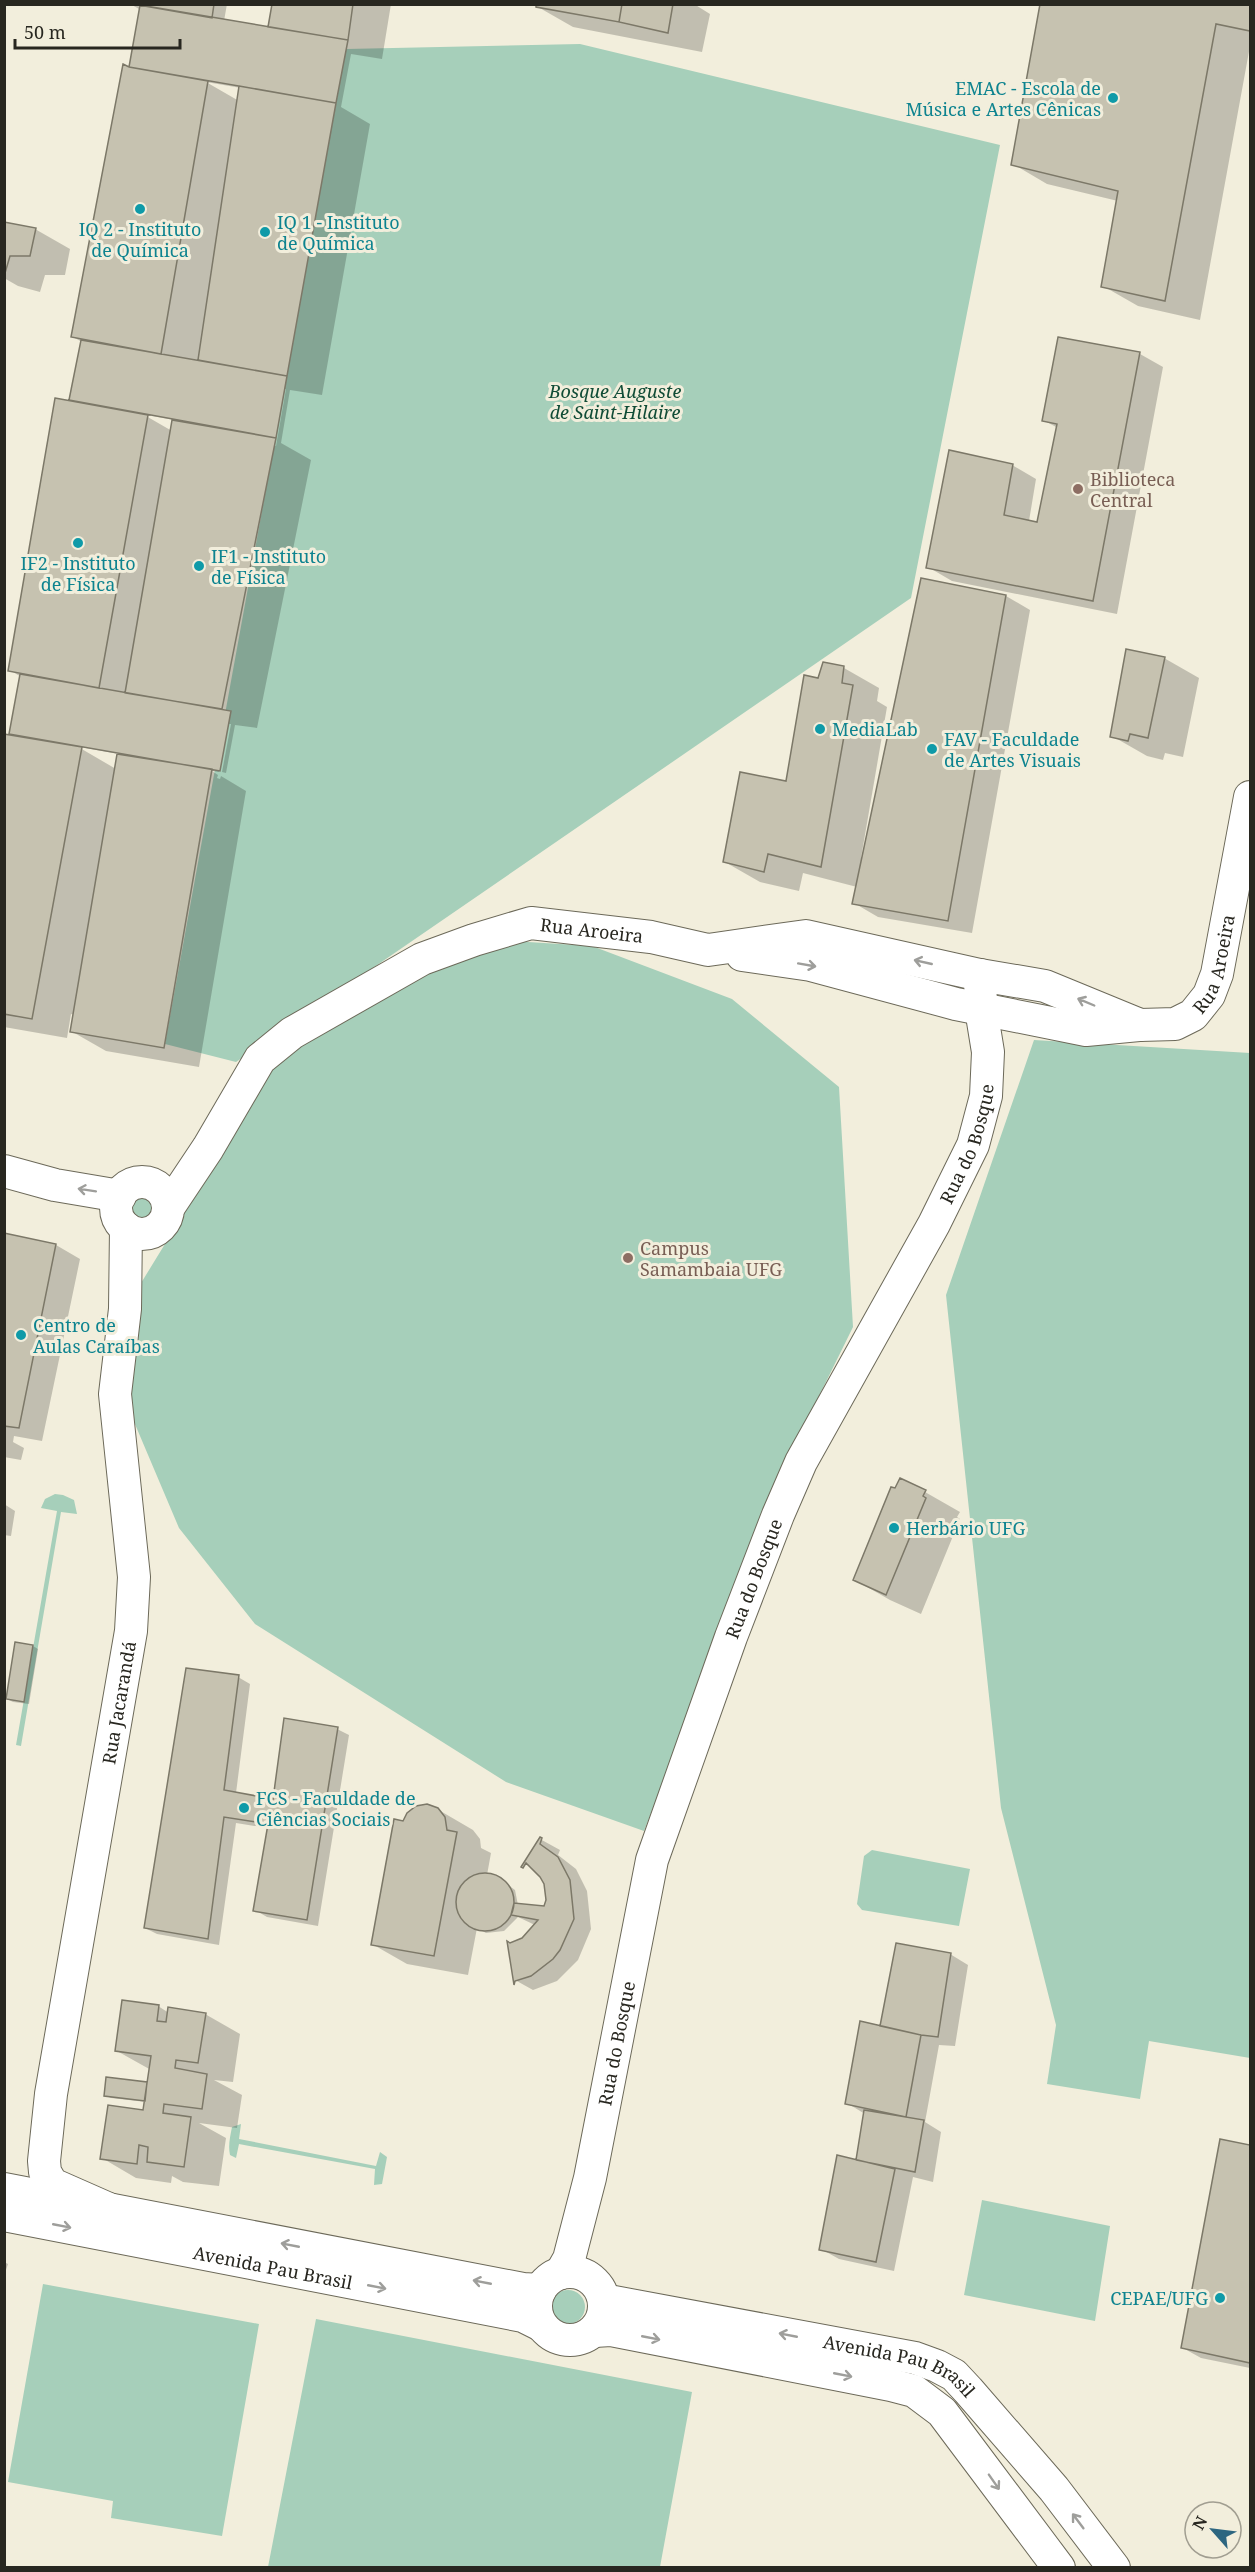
<svg xmlns="http://www.w3.org/2000/svg" width="1255" height="2572" viewBox="0 0 1255 2572" font-family="'Noto Serif',serif">
  <style>
    .green { fill: #a6cfba }
    .shadow { fill: #0003; fill-rule: evenodd }
    .building { fill: #c6c2b0; stroke: #7c7868; stroke-width: 1.5 }
    .lines { fill: none; stroke-linecap: round; stroke-linejoin: round }
    .tertiary-casing { stroke: #6c6959; stroke-width: 34 }
    .tertiary { stroke: #fff; stroke-width: 32 }
    .oneway { stroke: #9e9e9b }
    .culture-dot { fill: #0f9aa8; stroke: #f2eedc; stroke-width: 2 }
    .education-dot { fill: #8d6e63; stroke: #f2eedc; stroke-width: 2 }
    .labels { text-anchor: middle; dominant-baseline: central; stroke-width: 6; stroke-linejoin: round; paint-order: stroke }
    .culture-label { font-size: 18px; fill: #0d838f; stroke: #f2eedc; text-anchor: start }
    .park-label { font-size: 18px; font-style: italic; fill: #104c36; stroke: #f2eedc }
    .education-label { font-size: 18px; fill: #785e54; stroke: #f2eedc; text-anchor: start }
    .street-label { font-size: 18px; fill: #282720; stroke: #f2eedc }
  </style>
  <rect width="100%" height="100%" fill="#f2eedc"/>
  <path class="green" d="M580,44L1000,145L911,598L236,1062L165,1044L346,49Z
    M481,939L592,946L732,999L839,1087L853,1327L787,1461L644,1831L506,1782L255,1624L179,1528L129,1410L138,1288L203,1182L254,1071Z
    M1034,1040L1250,1053V2058L1149,2041L1140,2099L1047,2084L1056,2025L1001,1808L946,1295Z
    M127 1209a16 16 0 1 1 32 0a16 16 0 1 1-32 0Z
    M55,1494L63,1495L74,1500L77,1514L61,1512L21,1746L16,1745L57,1511L41,1508L45,1499Z
    M872,1850L970,1869L959,1926L862,1910L857,1904L864,1856Z
    M241,2124L239,2139L376,2166L380,2152L387,2157L382,2184L374,2185L375,2169L239,2144L236,2158L230,2155C228,2146 230,2137 232,2127Z
    M982,2200L1110,2226L1095,2321L964,2295Z
    M43,2284L259,2324L222,2536L111,2518L113,2501L8,2482Z
    M551 2307a17 17 0 1 1 34 0a17 17 0 1 1-34 0Z
    M316,2319L692,2392L660,2567H268Z"/>
  <path class="shadow" d="M130,4H227L224,21L269,29L273,4H391L382,59L351,54L341,107L370,124L322,395L290,390L281,443L311,460L257,728L235,725L226,773L222,772L231,724H228L219,772L212,771L218,775L217,778L220,779L221,776L246,791L199,1067L106,1051L71,1031L74,1015L71,1014L67,1038L4,1027V736L19,738L10,733L21,677L10,670L77,403L71,400L82,342L73,337L141,10ZM206,82L241,88L239,101ZM283,389H286L276,446L273,445ZM146,415L174,420L172,431L146,416ZM80,747L119,754L116,769L80,748Z
    M538,4H694L710,14L702,52L573,27L538,7Z
    M1042,4H1250V46L1200,320L1138,306L1103,286L1118,201L1047,184L1013,164Z
    M4,223L35,229L70,249L65,275H45L40,292L18,286L4,278Z
    M1140,354L1163,367L1117,614L952,581L928,567L1012,465L1036,479L1029,521L1038,523L1058,428L1043,420Z
    M1006,596L1030,610L972,933L878,917L854,903L857,887L803,873L799,891L760,882L725,862L787,783L824,664L844,668L879,688L877,701L887,707L861,858H863Z
    M1164,658L1199,678L1183,757L1165,753L1163,760L1147,756L1112,736Z
    M4,1235L56,1245L80,1259L42,1441L14,1436L13,1442L24,1448L21,1460L4,1457Z
    M925,1492L960,1512L957,1517L960,1519L921,1614L890,1600L855,1580Z
    M4,1504L15,1511L11,1536L4,1535Z
    M33,1646L38,1649L29,1704L13,1702L7,1699Z
    M238,1677L250,1684L236,1793L275,1801L337,1729L349,1735L318,1926L267,1917L255,1910L268,1828L236,1823L219,1945L157,1934L145,1928Z
    M437,1809L473,1830L480,1839L481,1848L491,1853L487,1875H494L515,1890L518,1905L546,1908L545,1883L541,1876L526,1862L540,1839L560,1850L558,1855L576,1869L587,1891L591,1929L578,1960L557,1981L533,1990L515,1980L523,1939L535,1925L518,1917L504,1931L486,1933L477,1928L468,1975L407,1964L372,1944L404,1823Z
    M950,1954L968,1965L955,2046L939,2045L925,2122L941,2132L933,2182L913,2177L894,2271L839,2259L821,2249L857,2161L865,2114L847,2103L881,2027Z
    M158,2006L169,2013L205,2014L240,2034L233,2082L214,2080L242,2095L237,2128L199,2123L226,2138L219,2186L183,2182L172,2176L171,2183L136,2178L102,2158L145,2111L146,2102L111,2098L105,2095L107,2078L149,2084L151,2070L117,2051Z
    M1221,2141L1250,2147V2368L1201,2358L1183,2348Z
    M4,2262L8,2264L4,2276Z"/>
  <path class="building" d="M133,4H214L212,18Z
    M272,4H353L348,40L268,27Z
    M536,4H622L619,22L536,7Z
    M622,4H673L668,33L619,22Z
    M1040,4H1250V31L1216,24L1165,301L1101,287L1118,191L1011,165Z
    M140,5L348,40L336,103L129,67Z
    M123,64L129,67L208,81L161,354L71,337Z
    M239,86L336,103L287,376L198,360Z
    M4,222L36,228L30,256H10L5,273Z
    M1058,337L1140,352L1093,601L926,568L949,450L1013,464L1004,515L1037,522L1057,424L1042,421Z
    M81,340L287,376L276,438L69,400Z
    M55,398L148,415L99,688L8,671Z
    M172,420L276,438L222,709L125,693Z
    M921,578L1006,595L948,921L852,904Z
    M1126,649L1165,657L1148,738L1130,734L1128,741L1110,737Z
    M823,662L844,666L842,683L853,685L821,867L768,854L764,872L723,862L740,772L786,781L804,675L818,678Z
    M20,674L231,711L220,771L9,734Z
    M4,734L82,747L32,1019L4,1014Z
    M117,754L212,769L164,1048L70,1032Z
    M4,1233L56,1244L19,1428L4,1426Z
    M900,1478L926,1490L923,1496L926,1498L886,1595L853,1580L891,1487L895,1488Z
    M15,1642L33,1645L24,1702L6,1699Z
    M186,1668L239,1675L224,1790L273,1799L284,1718L338,1727L307,1920L253,1911L268,1824L224,1817L208,1939L144,1928Z
    M427,1804L438,1808L445,1817L447,1830L457,1832L434,1956L371,1945L394,1819L403,1821L407,1813L416,1806Z
    M540,1837L542,1838L540,1844L558,1857L570,1880L574,1919L560,1950L553,1959L531,1976L515,1981L514,1985L507,1941L510,1943L522,1938L538,1920L511,1915L514,1903L544,1906L546,1900L544,1884L540,1877L526,1863L523,1868L521,1867Z
    M456 1902a29 29 0 1 1 58 0a29 29 0 1 1-58 0Z
    M896,1943L951,1953L938,2037L921,2035L880,2026Z
    M122,2000L159,2005L157,2021L166,2022L168,2007L206,2013L198,2063L176,2060L175,2068L207,2074L202,2109L164,2104L163,2113L191,2117L184,2167L147,2162L148,2147L139,2145L137,2164L100,2159L108,2105L143,2110L151,2056L115,2051Z
    M860,2021L921,2035L906,2117L845,2104Z
    M106,2077L147,2082L145,2101L104,2096Z
    M864,2110L924,2120L915,2172L856,2160Z
    M1220,2139L1250,2145V2363L1181,2348Z
    M837,2155L895,2169L876,2262L819,2250Z"/>
  <g class="lines">
    <g class="tertiary-casing">
      <g id="tertiary">
        <path d="M742,955L811,965L956,1004L1086,1030L1139,1025"/>
        <path d="M4,1171L55,1185L120,1196"/>
        <circle cx="142" cy="1208" r="26"/>
        <path id="s1" d="M168,1208L208,1148L260,1059L292,1033L422,959L474,940L531,923L651,937L708,950L806,936L980,975L1045,986L1140,1025L1175,1024L1193,1015L1209,995L1217,974L1250,797"/>
        <path d="M4,2189L523,2289L540,2290"/>
        <path id="s2" d="M111,2210L52,2184L45,2172L44,2161L51,2094L131,1631L134,1577L115,1394L125,1309L126,1228"/>
        <path id="s3" d="M4,2215L523,2316L541,2325"/>
        <circle cx="570" cy="2306" r="34"/>
        <path id="s4" d="M561,2273L569,2259L590,2178L652,1860L731,1637L778,1515L801,1462L934,1224L973,1145L986,1096L988,1052L981,1009L980,975"/>
        <path id="s5" d="M604,2302H614L915,2358L937,2366L954,2375L968,2390L1054,2489L1114,2568"/>
        <path d="M594,2331L611,2330L891,2385L914,2391L942,2412L1059,2568"/>
      </g>
    </g>
    <use href="#tertiary" class="tertiary"/>
  </g>
  <defs><path id="oneway-shaft" d="M-6 0H5M1.5-3L5.5 0L1.5 3" fill="none" stroke-width="1.6" stroke-linecap="round" stroke-linejoin="round" transform="scale(1.5)"/></defs>
  <g class="oneway">
    <use href="#oneway-shaft" transform="translate(923 962) rotate(-167)"/>
    <use href="#oneway-shaft" transform="translate(807 965) rotate(10)"/>
    <use href="#oneway-shaft" transform="translate(1086 1002) rotate(-157)"/>
    <use href="#oneway-shaft" transform="translate(87 1190) rotate(-171)"/>
    <use href="#oneway-shaft" transform="translate(62 2226) rotate(11)"/>
    <use href="#oneway-shaft" transform="translate(290 2245) rotate(-169)"/>
    <use href="#oneway-shaft" transform="translate(482 2282) rotate(-169)"/>
    <use href="#oneway-shaft" transform="translate(377 2287) rotate(11)"/>
    <use href="#oneway-shaft" transform="translate(788 2335) rotate(-169)"/>
    <use href="#oneway-shaft" transform="translate(651 2338) rotate(11)"/>
    <use href="#oneway-shaft" transform="translate(843 2375) rotate(11)"/>
    <use href="#oneway-shaft" transform="translate(994 2482) rotate(55)"/>
    <use href="#oneway-shaft" transform="translate(1078 2521) rotate(-127)"/>
  </g>
  <g class="culture-dot">
    <circle cx="1113" cy="98" r="6"/>
    <circle cx="140" cy="209" r="6"/>
    <circle cx="265" cy="232" r="6"/>
    <circle cx="78" cy="543" r="6"/>
    <circle cx="199" cy="566" r="6"/>
    <circle cx="820" cy="729" r="6"/>
    <circle cx="932" cy="749" r="6"/>
    <circle cx="21" cy="1335" r="6"/>
    <circle cx="894" cy="1528" r="6"/>
    <circle cx="244" cy="1808" r="6"/>
    <circle cx="1220" cy="2298" r="6"/>
  </g>
  <g class="education-dot">
    <circle cx="1078" cy="489" r="6"/>
    <circle cx="628" cy="1258" r="6"/>
  </g>
  <g class="labels">
    <g class="culture-label">
      <text x="1101" y="88" text-anchor="end">EMAC - Escola de<tspan x="1101" dy="21">Música e Artes Cênicas</tspan></text>
      <text x="277" y="222">IQ 1 - Instituto<tspan x="277" dy="21">de Química</tspan></text>
      <text x="140" y="229" text-anchor="middle">IQ 2 - Instituto<tspan x="140" dy="21">de Química</tspan></text>
      <text x="211" y="556">IF1 - Instituto<tspan x="211" dy="21">de Física</tspan></text>
      <text x="78" y="563" text-anchor="middle">IF2 - Instituto<tspan x="78" dy="21">de Física</tspan></text>
      <text x="832" y="729">MediaLab</text>
      <text x="944" y="739">FAV - Faculdade<tspan x="944" dy="21">de Artes Visuais</tspan></text>
      <text x="33" y="1325">Centro de<tspan x="33" dy="21">Aulas Caraíbas</tspan></text>
      <text x="906" y="1528">Herbário UFG</text>
      <text x="256" y="1798">FCS - Faculdade de<tspan x="256" dy="21">Ciências Sociais</tspan></text>
      <text x="1208" y="2298" text-anchor="end">CEPAE/UFG</text>
    </g>
    <g class="park-label">
      <text x="615" y="391">Bosque Auguste<tspan x="615" dy="21">de Saint-Hilaire</tspan></text>
    </g>
    <g class="education-label">
      <text x="1090" y="479">Biblioteca<tspan x="1090" dy="21">Central</tspan></text>
      <text x="640" y="1248">Campus<tspan x="640" dy="21">Samambaia UFG</tspan></text>
    </g>
    <g class="street-label">
      <text stroke="none"><textPath href="#s1" startOffset="542">Rua Aroeira</textPath></text>
      <text stroke="none"><textPath href="#s1" startOffset="1218">Rua Aroeira</textPath></text>
      <text stroke="none"><textPath href="#s4" startOffset="1209">Rua do Bosque</textPath></text>
      <text stroke="none"><textPath href="#s4" startOffset="723">Rua do Bosque</textPath></text>
      <text stroke="none"><textPath href="#s2" startOffset="554">Rua Jacarandá</textPath></text>
      <text stroke="none"><textPath href="#s4" startOffset="237">Rua do Bosque</textPath></text>
      <text stroke="none"><textPath href="#s3" startOffset="274">Avenida Pau Brasil</textPath></text>
      <text stroke="none"><textPath href="#s5" startOffset="304">Avenida Pau Brasil</textPath></text>
    </g>
  </g>
  <rect width="1255" height="2572" fill="none" stroke="#282720" stroke-width="12"/>
  <g transform="translate(1213 2530) rotate(298)"><circle r="28" fill="#f2eedc" stroke="#a19e91" stroke-width="1.5"/>
  <path d="M0-4.5L10 22L0 15L-10 22Z" fill="#2d6680"/>
  <text y="-9" font-size="16" font-weight="bold" text-anchor="middle" fill="#282720">N</text>
  </g>
  <path d="M15 39v9h165v-9" fill="none" stroke="#282720" stroke-width="3"/>
  <text x="24" y="39" font-size="18" fill="#282720" stroke="#f2eedc" stroke-width="4.5" paint-order="stroke">50 m</text>
</svg>
